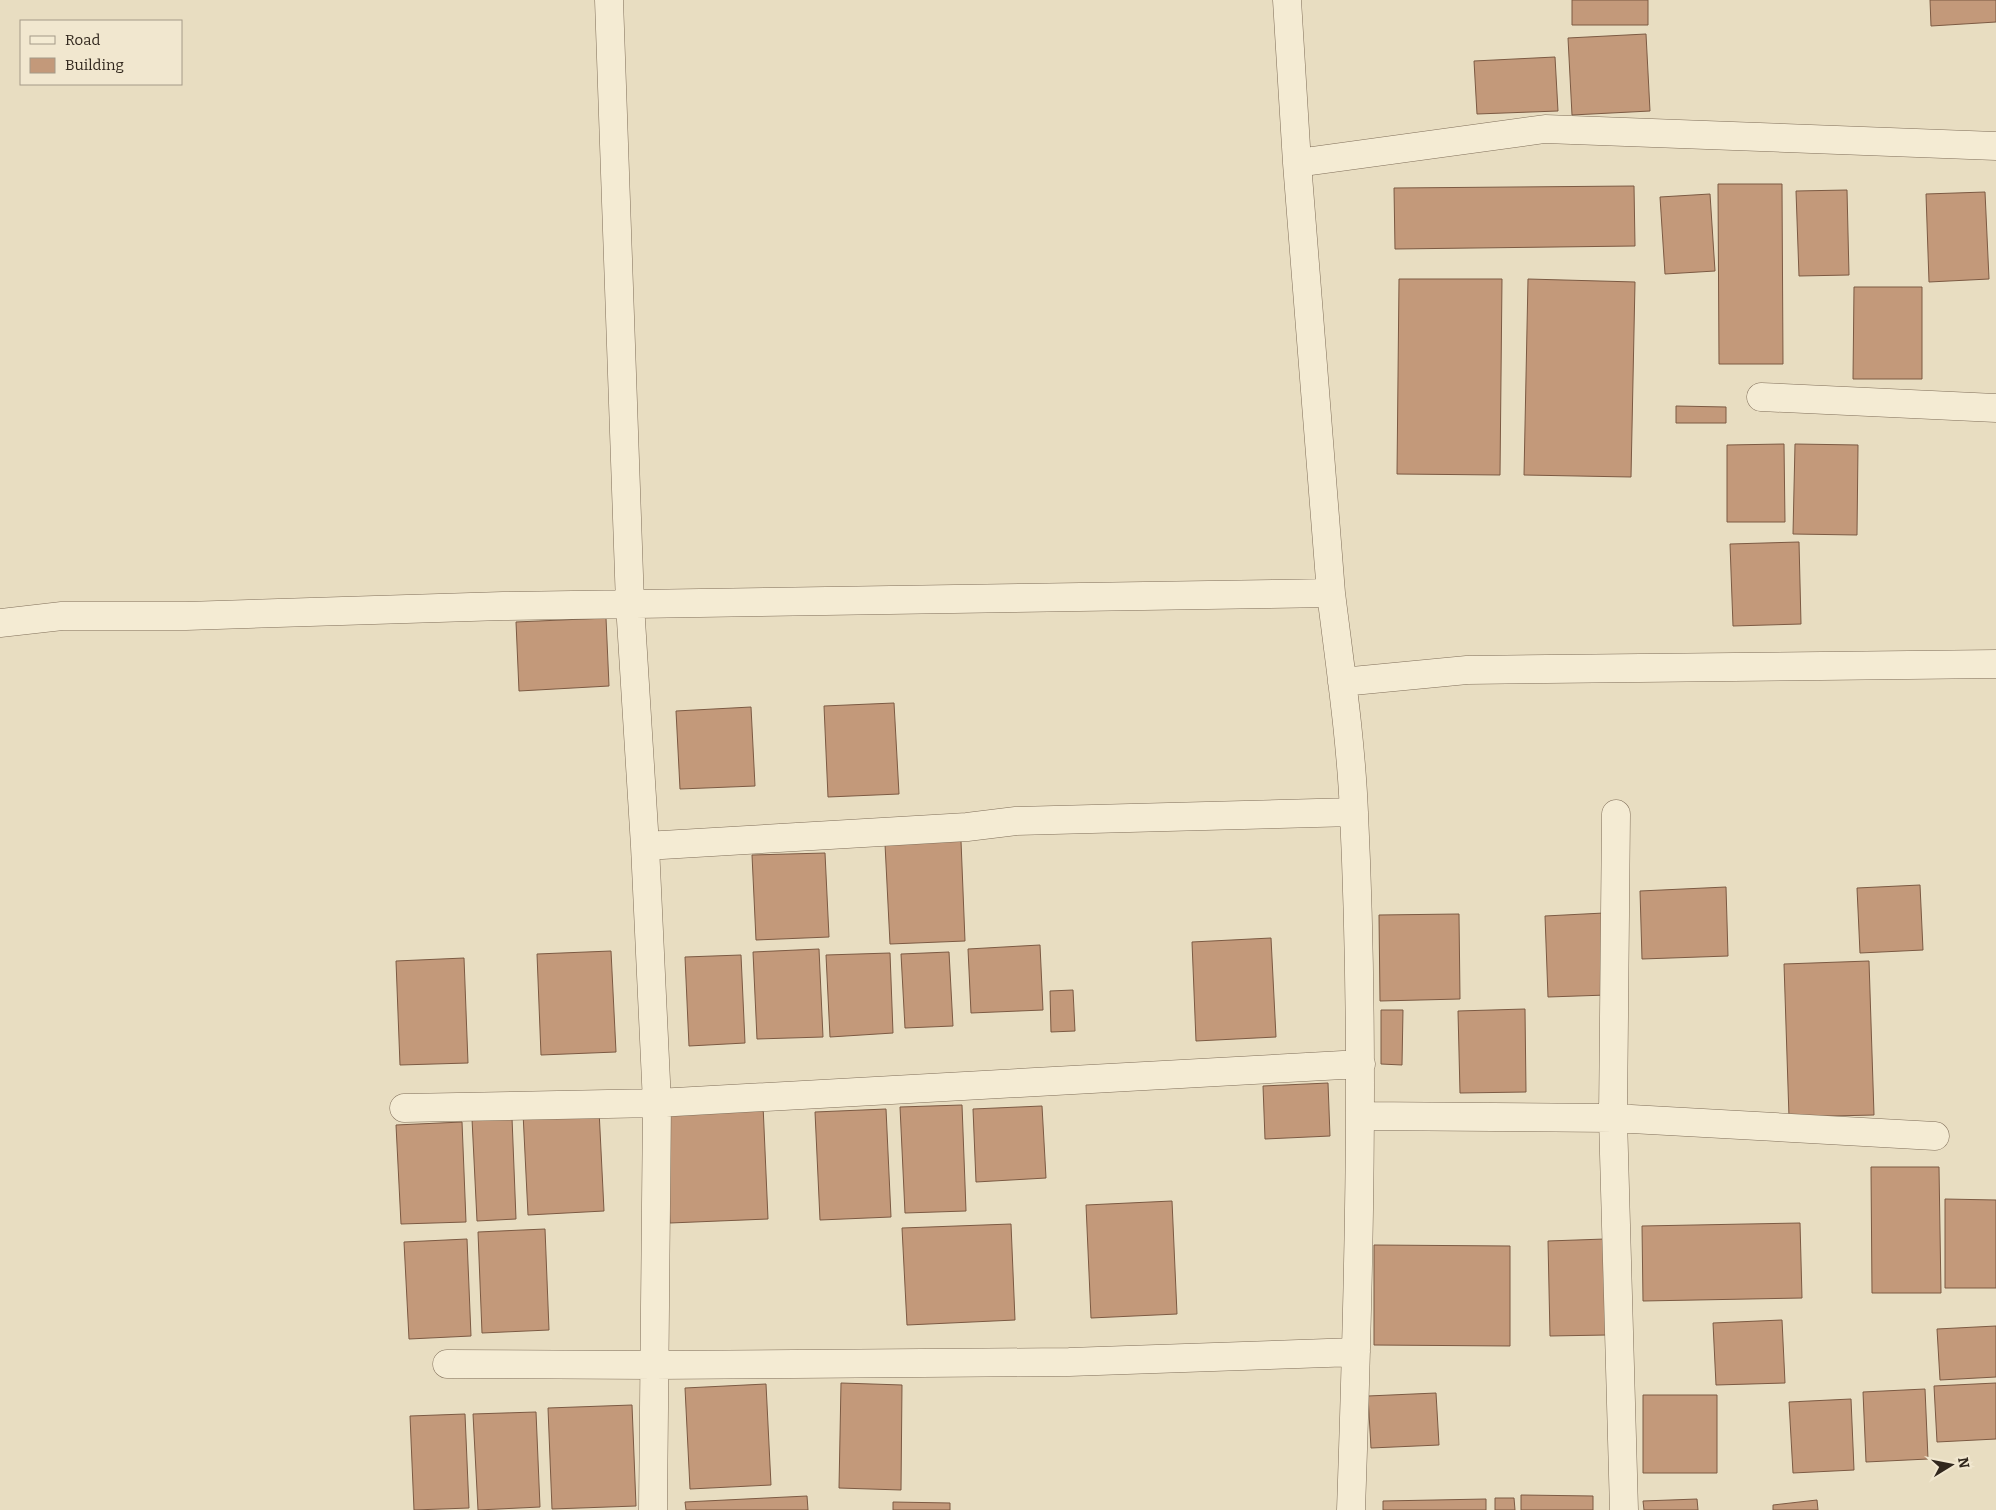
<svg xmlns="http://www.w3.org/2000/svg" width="1996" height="1510" viewBox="0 0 1996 1510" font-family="Bitter,serif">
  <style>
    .building { fill: #c3997a; stroke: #7c5a43 }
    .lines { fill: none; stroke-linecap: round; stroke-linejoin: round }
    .minor-casing { stroke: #806f5a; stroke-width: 29 }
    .minor { stroke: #f4ebd3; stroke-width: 28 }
  </style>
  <rect width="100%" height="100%" fill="#e8ddc1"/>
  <path class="building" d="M1572,0H1648V25H1572Z
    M1930,0H1996V22L1931,26Z
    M1646,34L1650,111L1572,115L1568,38Z
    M1555,57L1558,111L1477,114L1474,61Z
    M1718,184H1782L1783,364H1719Z
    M1634,186L1635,246L1395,249L1394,188Z
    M1847,190L1849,275L1799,276L1796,191Z
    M1985,192L1989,279L1929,282L1926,194Z
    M1710,194L1715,271L1665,274L1660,197Z
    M1399,279H1502L1500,475L1397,474Z
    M1528,279L1635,282L1631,477L1524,475Z
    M1854,287H1922V379H1853Z
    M1676,406L1726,407V423H1676Z
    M1784,444L1785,522H1727V445Z
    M1795,444L1858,445L1857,535L1793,534Z
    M1799,542L1801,624L1733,626L1730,544Z
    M606,618L609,686L519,691L516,622Z
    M894,703L899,794L828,797L824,706Z
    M751,707L755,786L680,789L676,711Z
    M961,841L965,941L890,944L885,844Z
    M825,853L829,937L756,940L752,855Z
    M1920,885L1923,950L1860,953L1857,888Z
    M1726,887L1728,956L1642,959L1640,891Z
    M1604,913L1607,995L1548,997L1545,916Z
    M1459,914L1460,999L1380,1001L1379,915Z
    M1271,938L1276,1037L1196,1041L1192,942Z
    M1040,945L1043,1010L971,1013L968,949Z
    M819,949L823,1037L757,1039L753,952Z
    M611,951L616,1052L541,1055L537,954Z
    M949,952L953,1026L905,1028L901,954Z
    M890,953L893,1033L830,1037L826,955Z
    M741,955L745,1043L689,1046L685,957Z
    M464,958L468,1063L400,1065L396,961Z
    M1869,961L1874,1115L1789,1117L1784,964Z
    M1073,990L1075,1031L1051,1032L1050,991Z
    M1525,1009L1526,1092L1460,1093L1458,1011Z
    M1381,1010H1403L1402,1065L1381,1064Z
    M1328,1083L1330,1136L1265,1139L1263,1086Z
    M763,1105L768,1219L670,1223L665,1109Z
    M962,1105L966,1211L905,1213L900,1107Z
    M1042,1106L1046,1178L976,1182L973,1109Z
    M886,1109L891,1217L820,1220L815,1112Z
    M599,1110L604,1211L528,1215L523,1113Z
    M512,1118L516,1219L477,1221L472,1119Z
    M462,1122L466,1222L401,1224L396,1125Z
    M1871,1167H1939L1941,1293H1872Z
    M1945,1199L1996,1200V1288H1945Z
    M1172,1201L1177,1314L1091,1318L1086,1205Z
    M1800,1223L1802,1298L1643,1301L1642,1226Z
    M1011,1224L1015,1320L907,1325L902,1228Z
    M545,1229L549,1330L482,1333L478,1232Z
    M467,1239L471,1336L409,1339L404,1242Z
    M1605,1239L1607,1335L1550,1336L1548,1241Z
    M1374,1245L1510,1246V1346L1374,1345Z
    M1782,1320L1785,1383L1716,1385L1713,1323Z
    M1996,1326V1377L1940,1380L1937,1329Z
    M841,1383L902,1385L901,1490L839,1488Z
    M1996,1383V1439L1937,1442L1934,1386Z
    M766,1384L771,1485L690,1489L685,1388Z
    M1925,1389L1928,1459L1866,1462L1863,1392Z
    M1436,1393L1439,1445L1371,1448L1368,1396Z
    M1643,1395H1717V1473H1643Z
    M1851,1399L1854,1470L1793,1473L1789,1402Z
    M632,1405L636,1506L552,1509L548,1408Z
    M536,1412L540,1507L478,1510L473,1414Z
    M465,1414L469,1508L414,1510L410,1416Z
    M1521,1495L1593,1496V1510H1521Z
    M807,1496L808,1510H686L685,1502Z
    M1495,1498H1514L1515,1510H1495Z
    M1486,1499V1510H1383V1501Z
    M1697,1499L1698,1510H1644L1643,1501Z
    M1817,1500L1818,1510H1773V1505Z
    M893,1502L950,1503V1510H893Z"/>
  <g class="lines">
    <g class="minor-casing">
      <path id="minor" d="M609,0L630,604L645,846L657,1103L653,1510
        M1287,0L1297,163L1331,593
        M1297,163L1545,129L1996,146
        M1761,397L1996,408
        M0,623L62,616H186L503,606L1331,593C1340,666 1351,740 1354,813C1365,1045 1359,1278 1351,1510
        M1342,682L1467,670L1996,664
        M1616,814L1613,1118L1624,1510
        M645,846L967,827L1016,821L1354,812
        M404,1108L657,1103L1361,1064
        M1360,1116L1613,1118L1935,1136
        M447,1364L654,1365L1069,1362L1356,1352"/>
    </g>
    <use href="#minor" class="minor"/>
  </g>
  <rect x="20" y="20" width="162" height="65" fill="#f1e7cf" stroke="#a49a88"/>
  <rect x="30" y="36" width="25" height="8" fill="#f4ebd3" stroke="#a49a88"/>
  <text x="65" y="45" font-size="15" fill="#31271d">Road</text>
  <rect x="30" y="58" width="25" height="15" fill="#c3997a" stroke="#a49a88"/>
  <text x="65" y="70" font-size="15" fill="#31271d">Building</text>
  <g transform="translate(1951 1465) rotate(80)" stroke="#f1e7cf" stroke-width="4" paint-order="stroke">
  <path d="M0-4L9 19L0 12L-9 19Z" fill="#31271d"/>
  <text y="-8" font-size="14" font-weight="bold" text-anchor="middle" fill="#31271d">N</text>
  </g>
</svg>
